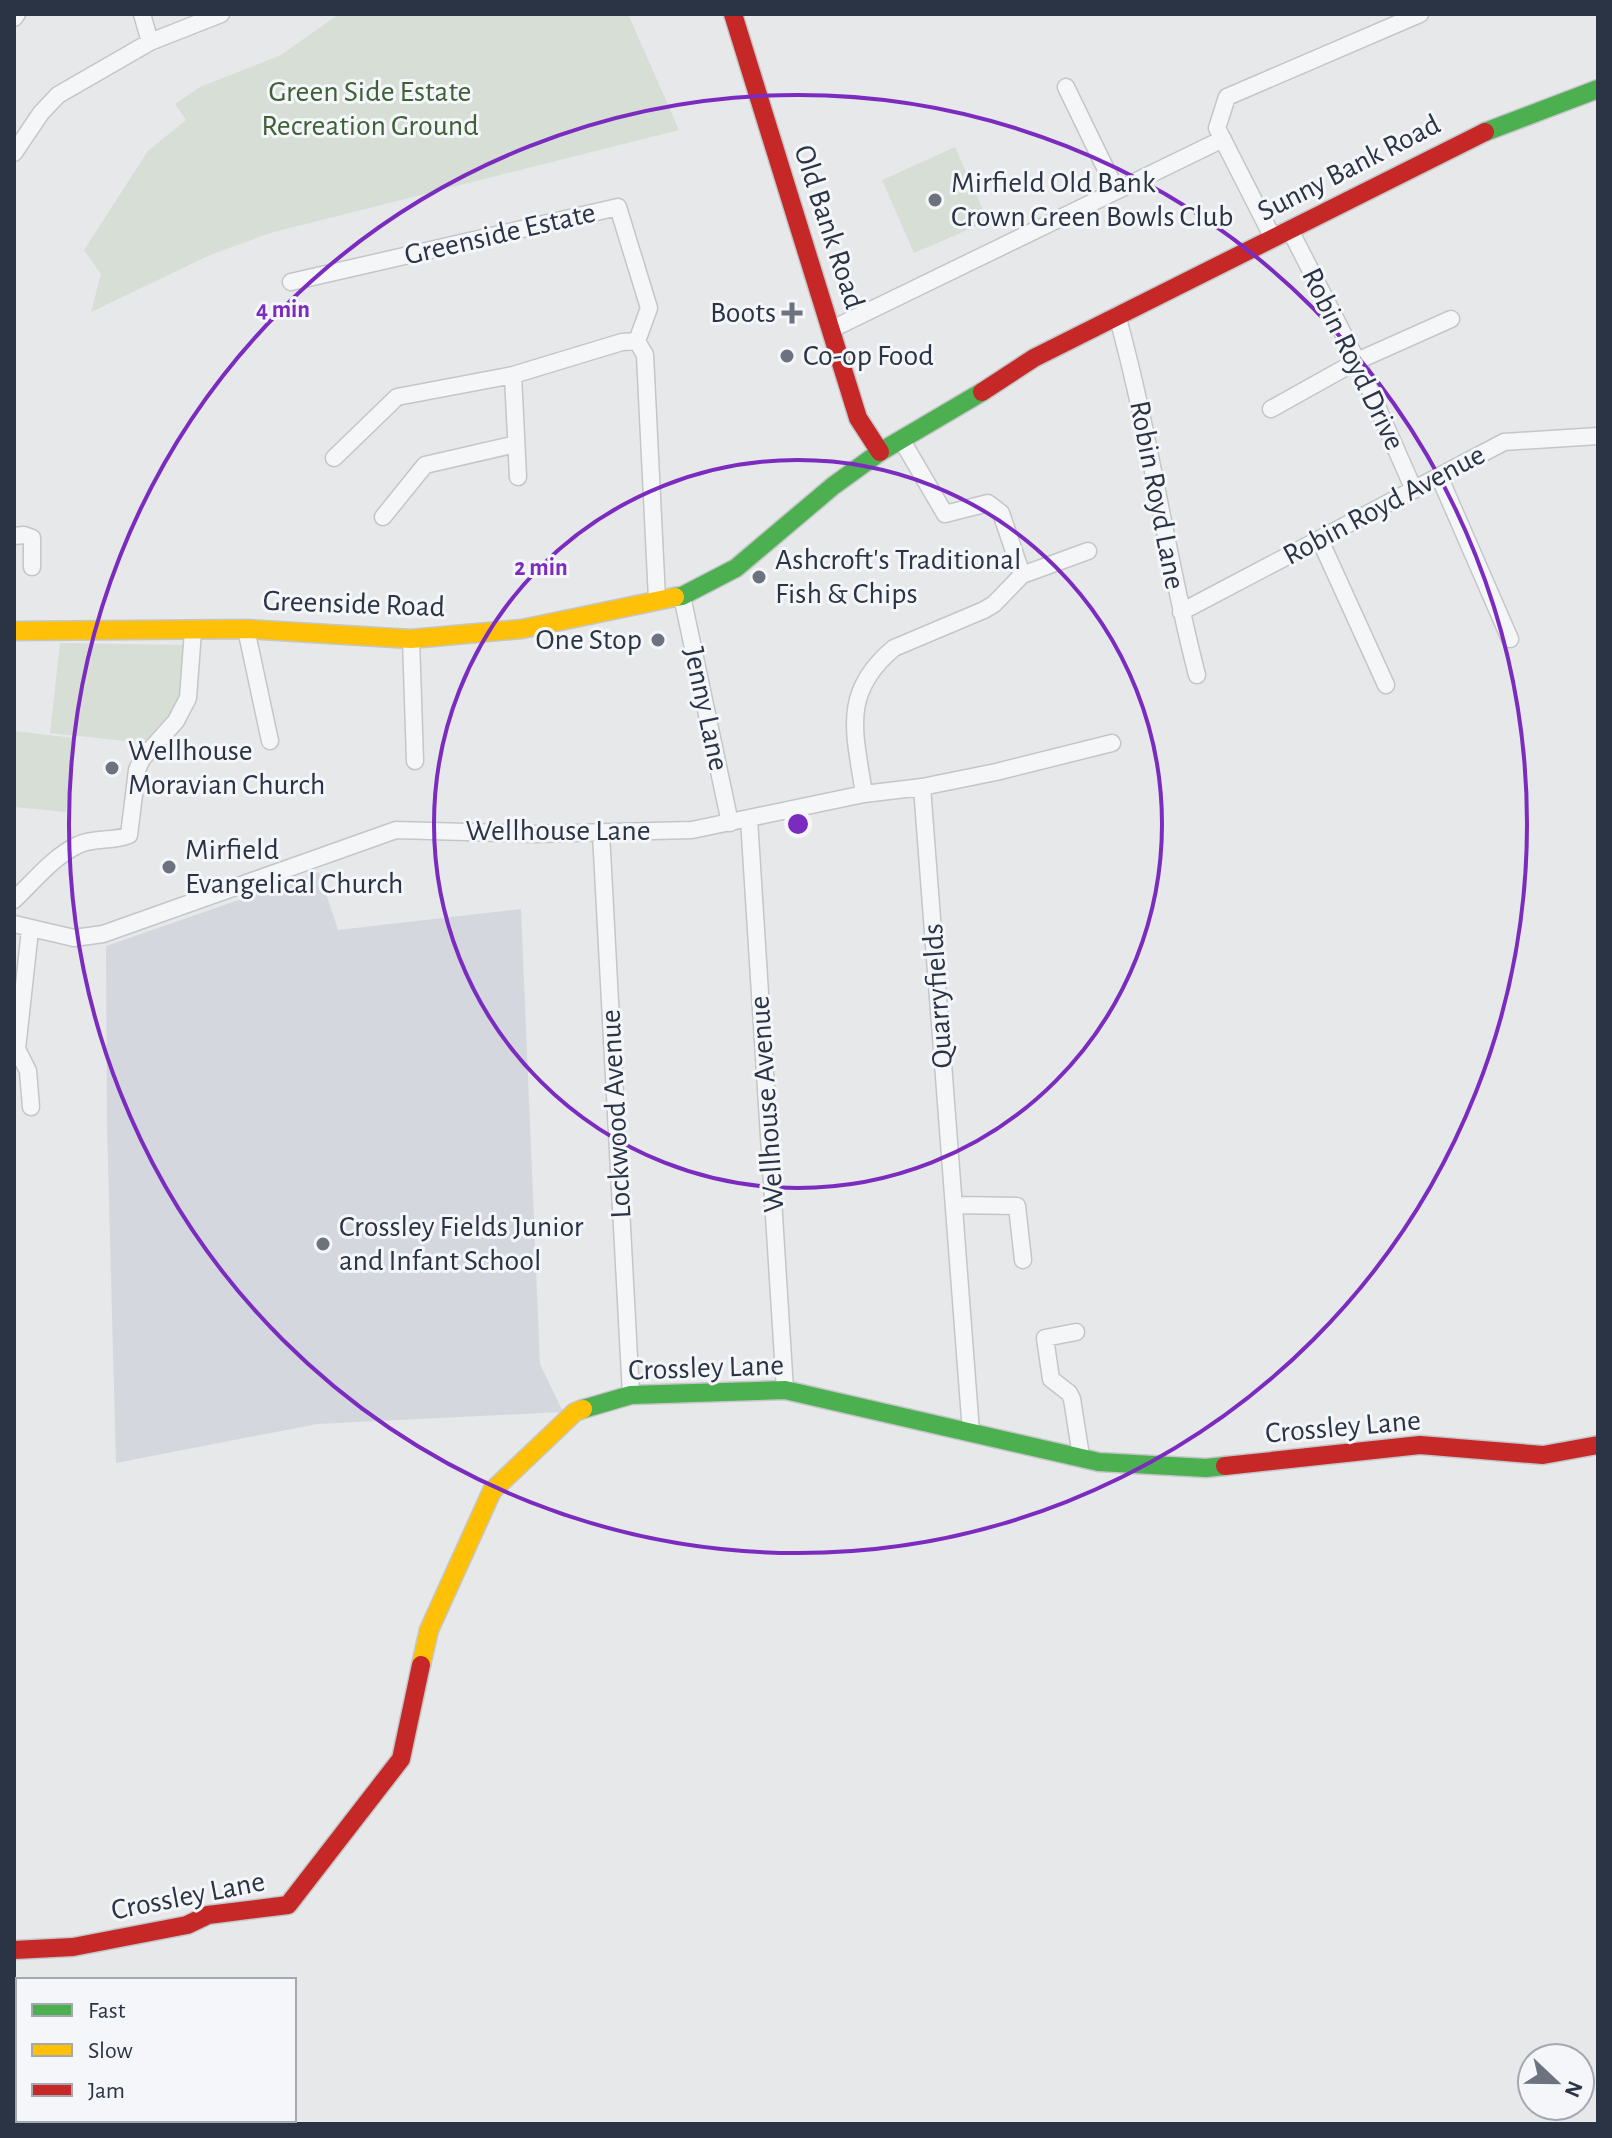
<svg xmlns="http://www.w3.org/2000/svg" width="1612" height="2138" viewBox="0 0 1612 2138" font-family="'Alegreya Sans',sans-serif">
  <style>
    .built { fill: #d4d7dd }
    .green { fill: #d6ded6 }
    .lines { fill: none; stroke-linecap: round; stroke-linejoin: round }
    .street-casing { stroke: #c4c6c8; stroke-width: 19 }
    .fast-casing { stroke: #c4c6c8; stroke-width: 21 }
    .slow-casing { stroke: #c4c6c8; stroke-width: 21 }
    .jam-casing { stroke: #c4c6c8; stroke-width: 21 }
    .street { stroke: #f5f6f7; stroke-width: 16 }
    .fast { stroke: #4caf50; stroke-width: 18 }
    .slow { stroke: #ffc107; stroke-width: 18 }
    .jam { stroke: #c62828; stroke-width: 18 }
    .ring { fill: none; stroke: #7b2cbf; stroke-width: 4 }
    .poi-dot { fill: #6c737f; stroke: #f4f6f9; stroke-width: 3 }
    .labels { text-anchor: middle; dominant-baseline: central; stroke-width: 6; stroke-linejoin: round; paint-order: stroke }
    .park-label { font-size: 30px; fill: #3f6138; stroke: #f4f6f9 }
    .street-label { font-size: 30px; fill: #2b3445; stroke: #f4f6f9 }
    .poi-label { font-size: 30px; fill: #2b3445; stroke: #f4f6f9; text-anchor: start }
    .centre { fill: #7b2cbf; stroke: #f4f6f9; stroke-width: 4 }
    .ring-label { font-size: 24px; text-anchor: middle; font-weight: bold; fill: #7b2cbf; stroke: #f4f6f9; stroke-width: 6; stroke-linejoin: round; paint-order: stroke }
  </style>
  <rect width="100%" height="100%" fill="#e6e8ea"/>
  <path class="built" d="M319,872L338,930L521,909L540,1364L563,1412L317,1424L116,1463L107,1125L106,946Z"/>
  <path class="green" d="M339,14H628L679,130L270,233L210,255L91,312L101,274L84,250L148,151L186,120L175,104L200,87L281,55Z
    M955,147L988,221L914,253L882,180Z
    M60,643L185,645L180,700L154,740L126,741L50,733Z
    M14,731L74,738L66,812L14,807Z"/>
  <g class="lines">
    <g class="street-casing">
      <path id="street" d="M142,14L150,42
        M14,18L17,14
        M1066,87L1116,190
        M14,153L41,113L58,95L150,42L221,14
        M1290,230L1357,361L1414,490
        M1272,235L1273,238L1217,128L1227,97L1420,14
        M291,282L618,207L649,308L637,341L622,342L513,375L397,397L334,458
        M1117,315C1150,433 1166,556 1197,675
        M832,329L1223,139
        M637,341L645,355L657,599
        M513,375L518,477
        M1271,409L1357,361L1451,319
        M901,439L945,514L988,503L1001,513L1022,575
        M1439,476L1510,639
        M383,517L425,465L516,444
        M14,536L24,535L32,538V567
        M1320,540L1386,685
        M682,596L730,823
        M1181,612L1504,442L1598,436
        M246,629L270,741
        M411,639L415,761
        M922,787L971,1432
        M864,794C855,733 840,693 894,648L984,610L994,604L1022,575L1088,551
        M749,819L785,1390
        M601,833L631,1395
        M14,900C33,882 54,856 78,845C94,837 113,842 129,835L137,770L142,759L176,721L188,698L193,631
        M14,924L74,938L103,934L396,830L535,834L692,830L864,794L922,787L996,772L1112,743
        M30,930L17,1049L28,1071L31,1107
        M954,1205L1017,1206L1023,1260
        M1076,1332L1045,1338L1051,1379L1069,1393L1072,1399L1081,1456"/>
    </g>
    <g class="fast-casing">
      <path id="fast" d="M1485,132L1598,89
        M675,597L682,596L736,568L833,486L880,452L982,392
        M583,1409L631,1395L785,1390L1099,1462L1206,1468L1225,1466"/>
    </g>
    <g class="slow-casing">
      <path id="slow" d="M14,631L246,629L411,639L522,629L675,597
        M421,1665L429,1630L492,1491L575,1412L583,1409"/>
    </g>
    <g class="jam-casing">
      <path id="jam" d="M733,14L858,418L880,452
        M982,392L1034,358L1485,132
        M1225,1466L1420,1445L1543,1455L1598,1445
        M14,1950L73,1947L187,1925L208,1915L288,1905L401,1759L421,1665"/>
    </g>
    <use href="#street" class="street"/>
    <use href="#fast" class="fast"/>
    <use href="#slow" class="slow"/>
    <use href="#jam" class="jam"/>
  </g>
  <g class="ring">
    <circle cx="798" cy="824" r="364"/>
    <circle cx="798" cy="824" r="729"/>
  </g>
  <g class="poi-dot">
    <circle cx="935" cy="200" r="8"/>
    <path d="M788 301h8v8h8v8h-8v8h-8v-8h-8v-8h8z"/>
    <circle cx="787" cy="356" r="8"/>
    <circle cx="759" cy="577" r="8"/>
    <circle cx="658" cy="640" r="8"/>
    <circle cx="112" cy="768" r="8"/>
    <circle cx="169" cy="867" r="8"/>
    <circle cx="323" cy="1244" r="8"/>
  </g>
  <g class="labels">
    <g class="park-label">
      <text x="370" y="92">Green Side Estate<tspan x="370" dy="34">Recreation Ground</tspan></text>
    </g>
    <g class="street-label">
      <text transform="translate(1349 168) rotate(-27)">Sunny Bank Road</text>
      <text transform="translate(829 227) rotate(72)">Old Bank Road</text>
      <text transform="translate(500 234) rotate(-13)">Greenside Estate</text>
      <text transform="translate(1353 359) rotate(64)">Robin Royd Drive</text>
      <text transform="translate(1157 495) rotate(79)">Robin Royd Lane</text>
      <text transform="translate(1384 505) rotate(-28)">Robin Royd Avenue</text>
      <text transform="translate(354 604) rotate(2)">Greenside Road</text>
      <text transform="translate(706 709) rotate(78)">Jenny Lane</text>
      <text x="558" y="831">Wellhouse Lane</text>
      <text transform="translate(938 996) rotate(-94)">Quarryfields</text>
      <text transform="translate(767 1104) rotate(-94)">Wellhouse Avenue</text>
      <text transform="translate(616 1114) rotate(-93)">Lockwood Avenue</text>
      <text transform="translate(706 1368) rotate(-2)">Crossley Lane</text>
      <text transform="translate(1343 1427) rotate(-5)">Crossley Lane</text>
      <text transform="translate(188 1896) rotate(-11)">Crossley Lane</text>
    </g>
    <g class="poi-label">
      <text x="951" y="183">Mirfield Old Bank<tspan x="951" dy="34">Crown Green Bowls Club</tspan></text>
      <text x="776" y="313" text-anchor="end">Boots</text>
      <text x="803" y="356">Co-op Food</text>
      <text x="775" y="560">Ashcroft's Traditional<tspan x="775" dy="34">Fish &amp; Chips</tspan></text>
      <text x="642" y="640" text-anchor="end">One Stop</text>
      <text x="128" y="751">Wellhouse<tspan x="128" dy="34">Moravian Church</tspan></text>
      <text x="185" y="850">Mirfield<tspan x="185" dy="34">Evangelical Church</tspan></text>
      <text x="339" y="1227">Crossley Fields Junior<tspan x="339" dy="34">and Infant School</tspan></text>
    </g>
  </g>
  <circle cx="798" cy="824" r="12" class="centre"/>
  <g class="ring-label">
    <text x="283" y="317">4 min</text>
    <text x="541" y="575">2 min</text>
  </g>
  <rect width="1612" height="2138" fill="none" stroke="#2b3445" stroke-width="32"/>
  <rect x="16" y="1978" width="280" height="144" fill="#f4f6f9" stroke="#a4a8b1" stroke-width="2"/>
  <rect x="32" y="2004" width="40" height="12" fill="#4caf50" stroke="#a4a8b1" stroke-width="2"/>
  <text x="88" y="2018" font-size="24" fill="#2b3445">Fast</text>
  <rect x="32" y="2044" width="40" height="12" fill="#ffc107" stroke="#a4a8b1" stroke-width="2"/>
  <text x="88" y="2058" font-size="24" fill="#2b3445">Slow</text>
  <rect x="32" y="2084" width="40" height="12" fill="#c62828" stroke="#a4a8b1" stroke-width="2"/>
  <text x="88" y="2098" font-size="24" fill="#2b3445">Jam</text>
  <g transform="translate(1556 2082) rotate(112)"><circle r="38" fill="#f4f6f9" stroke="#a4a8b1" stroke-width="2"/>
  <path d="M0-6L14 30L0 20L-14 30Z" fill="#6c737f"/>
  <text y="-12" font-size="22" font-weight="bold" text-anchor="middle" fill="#2b3445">N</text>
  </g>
</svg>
